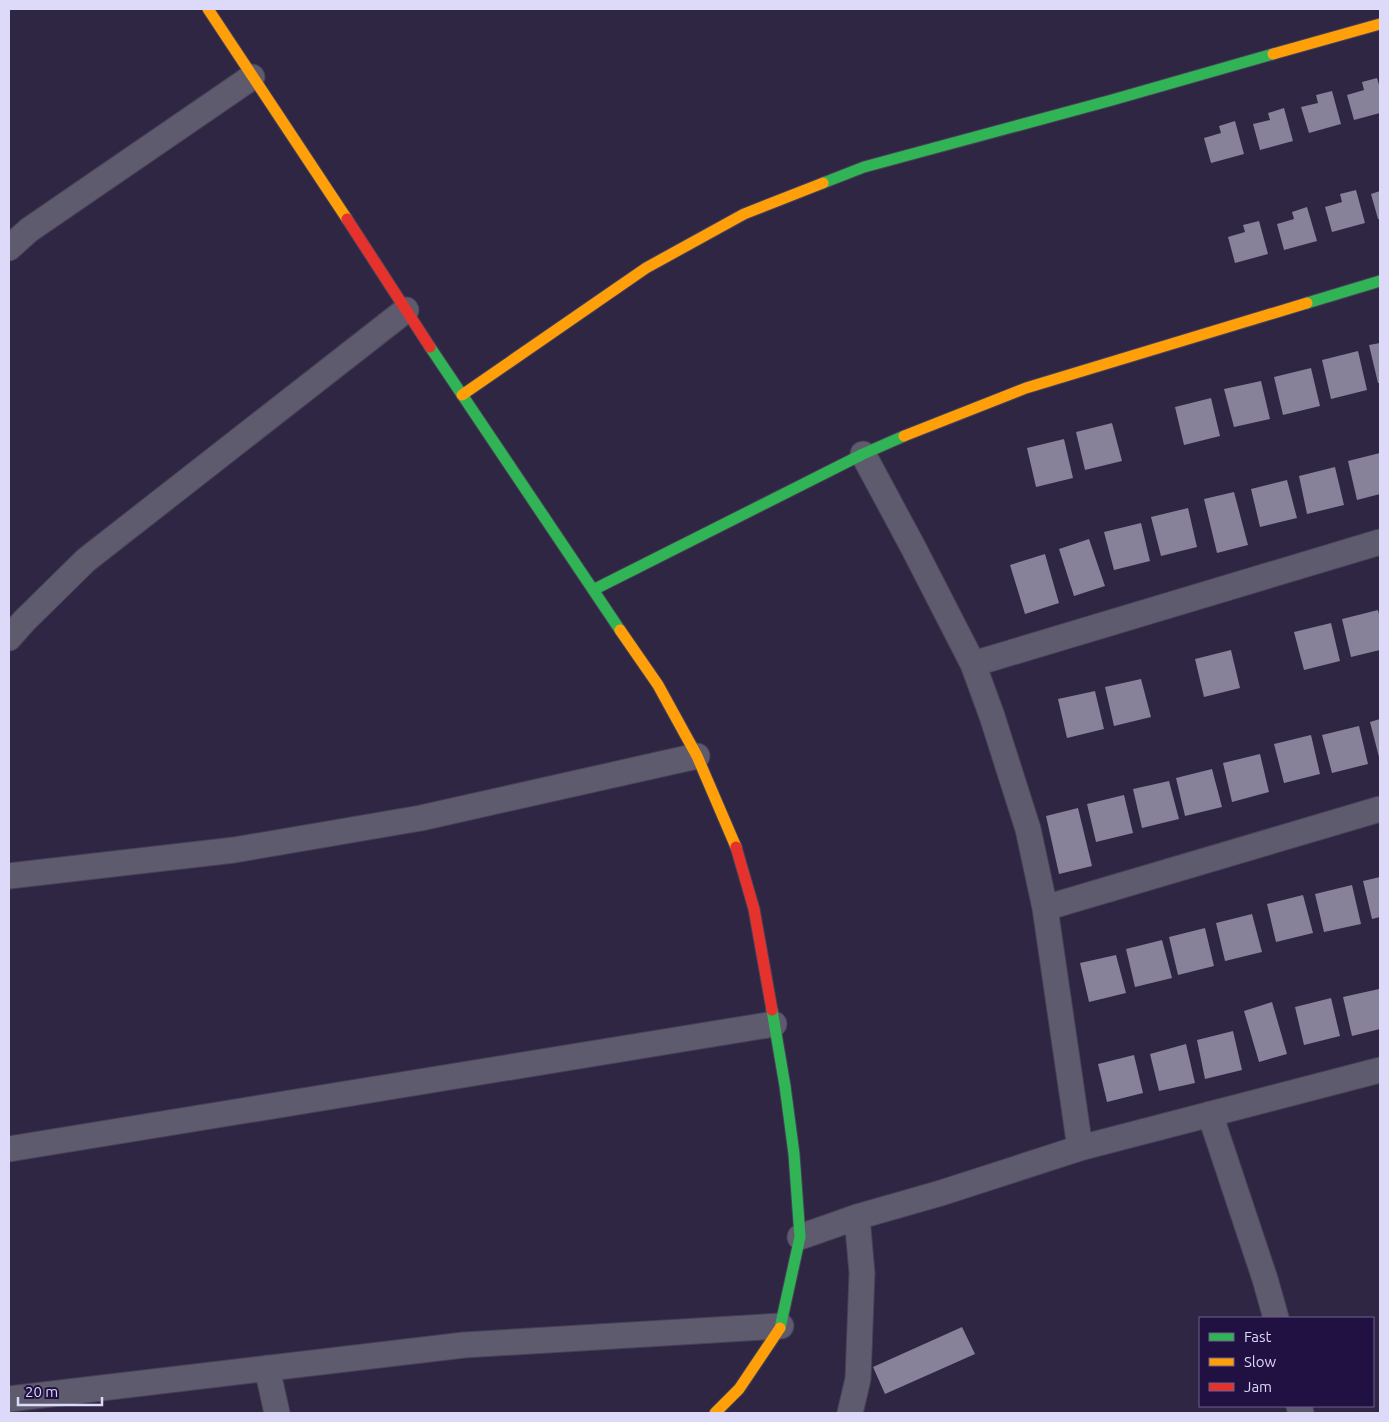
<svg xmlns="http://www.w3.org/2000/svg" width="1389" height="1422" viewBox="0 0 1389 1422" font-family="Ubuntu,sans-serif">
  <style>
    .building { fill: #87819a }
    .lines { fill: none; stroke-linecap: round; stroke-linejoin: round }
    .street-casing { stroke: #474158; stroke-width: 27 }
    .fast-casing { stroke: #474158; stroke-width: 13 }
    .slow-casing { stroke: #474158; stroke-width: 13 }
    .jam-casing { stroke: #474158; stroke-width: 13 }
    .street { stroke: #5f5b6e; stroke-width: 25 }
    .fast { stroke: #30b455; stroke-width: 11 }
    .slow { stroke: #ff9f0a; stroke-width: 11 }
    .jam { stroke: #e5322d; stroke-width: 11 }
  </style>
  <rect width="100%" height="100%" fill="#2e2642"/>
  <path class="building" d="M1377,78L1380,88V113L1354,120L1347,95L1364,90L1362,82Z
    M1332,91L1341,124L1309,133L1301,107L1318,103L1316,95Z
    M1284,108L1293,141L1260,150L1253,124L1270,120L1268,113Z
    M1235,121L1244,154L1211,163L1204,138L1221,133L1219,126Z
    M1356,190L1365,223L1332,232L1325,207L1342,202L1340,194Z
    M1380,191V219H1378L1371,194Z
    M1307,207L1317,241L1284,250L1277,224L1294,219L1292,212Z
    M1259,221L1268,254L1235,263L1228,237L1245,232L1243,225Z
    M1380,343V383H1378L1369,345Z
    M1358,351L1367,390L1331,399L1322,360Z
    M1311,368L1320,406L1283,415L1274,377Z
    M1261,381L1270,419L1234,427L1224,389Z
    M1211,398L1220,436L1184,445L1175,407Z
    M1112,423L1122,461L1085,470L1076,432Z
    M1064,439L1073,478L1036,487L1027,448Z
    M1380,453V494L1357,500L1348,461Z
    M1335,467L1344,505L1307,514L1299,476Z
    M1287,480L1297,518L1260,527L1251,489Z
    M1234,492L1248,545L1217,553L1204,499Z
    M1188,508L1197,547L1161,556L1151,517Z
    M1141,523L1150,561L1114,570L1104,532Z
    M1089,539L1105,586L1074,596L1059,549Z
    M1045,554L1059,603L1025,614L1010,565Z
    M1378,610L1380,618V650L1351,657L1342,619Z
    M1331,623L1340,661L1304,670L1294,632Z
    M1231,650L1240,688L1204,697L1195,659Z
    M1141,679L1151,717L1114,726L1105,687Z
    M1095,691L1104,729L1067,738L1058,699Z
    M1380,719V761L1370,722Z
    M1359,726L1368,764L1332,773L1322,735Z
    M1311,735L1320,774L1284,783L1274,744Z
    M1260,754L1269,792L1232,802L1223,763Z
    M1212,769L1222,807L1185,816L1176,778Z
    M1169,781L1179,819L1142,828L1133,789Z
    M1124,795L1133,833L1096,842L1087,804Z
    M1078,808L1092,866L1059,874L1046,816Z
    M1380,877V917L1372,919L1363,881Z
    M1352,885L1361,924L1324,932L1315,894Z
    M1303,895L1313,933L1276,942L1267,904Z
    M1252,914L1262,952L1225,961L1216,923Z
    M1205,928L1214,966L1178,975L1169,937Z
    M1162,940L1172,978L1135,987L1126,949Z
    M1116,955L1126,993L1089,1002L1080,963Z
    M1379,989L1380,1029L1352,1036L1343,997Z
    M1331,998L1340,1036L1304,1045L1295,1007Z
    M1272,1002L1287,1054L1259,1062L1244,1011Z
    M1233,1031L1242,1070L1205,1079L1197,1040Z
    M1186,1044L1195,1083L1159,1091L1150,1054Z
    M1134,1055L1143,1093L1107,1102L1098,1064Z
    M962,1327L975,1354L885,1394L873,1367Z"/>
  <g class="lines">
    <g class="street-casing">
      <path id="street" d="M9,248L29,230L252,77
        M863,454L913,547L973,664L992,716L1028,829L1045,908L1080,1148
        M9,638L24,621L86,560L406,310
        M973,664L1380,542
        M9,876L234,850L421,818L697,756
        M1045,908L1380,809
        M1210,1114L1265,1279L1276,1318
        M9,1149L774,1024
        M800,1237L857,1217L941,1193L1080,1148L1380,1070
        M267,1368L277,1413
        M9,1399L464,1345L781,1326
        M1299,1406L1301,1413
        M850,1413L858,1379L862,1273L857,1217"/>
    </g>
    <g class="fast-casing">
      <path id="fast" d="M823,183L864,167L1112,100L1273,54
        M1307,303L1380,281
        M430,347L620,630
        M593,590L863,454L904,436
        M772,1010L785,1086L794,1154L800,1237L780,1328"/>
    </g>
    <g class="slow-casing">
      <path id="slow" d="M208,9L347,219
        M1273,54L1380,24
        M462,395L646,268L744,214L823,183
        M904,436L1026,388L1307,303
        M620,630L658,685L697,756L736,847
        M715,1413L739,1389L780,1328"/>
    </g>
    <g class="jam-casing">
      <path id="jam" d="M347,219L430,347
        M736,847L754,909L772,1010"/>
    </g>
    <use href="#street" class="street"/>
    <use href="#fast" class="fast"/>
    <use href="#slow" class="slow"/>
    <use href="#jam" class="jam"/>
  </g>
  <rect width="1389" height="1422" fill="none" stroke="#ddd9f9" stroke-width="20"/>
  <rect x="1199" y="1317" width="175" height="90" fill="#201142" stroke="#6c618b"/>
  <rect x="1209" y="1333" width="25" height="8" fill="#30b455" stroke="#6c618b"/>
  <text x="1244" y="1342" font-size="15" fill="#ddd9f9">Fast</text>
  <rect x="1209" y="1358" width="25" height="8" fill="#ff9f0a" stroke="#6c618b"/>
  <text x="1244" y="1367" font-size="15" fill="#ddd9f9">Slow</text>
  <rect x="1209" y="1383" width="25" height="8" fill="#e5322d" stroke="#6c618b"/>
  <text x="1244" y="1392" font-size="15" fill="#ddd9f9">Jam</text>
  <path d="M18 1397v8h84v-8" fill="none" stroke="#ddd9f9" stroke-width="2.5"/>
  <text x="25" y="1397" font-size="15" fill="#ddd9f9" stroke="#201142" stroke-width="4" paint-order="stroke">20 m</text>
</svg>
